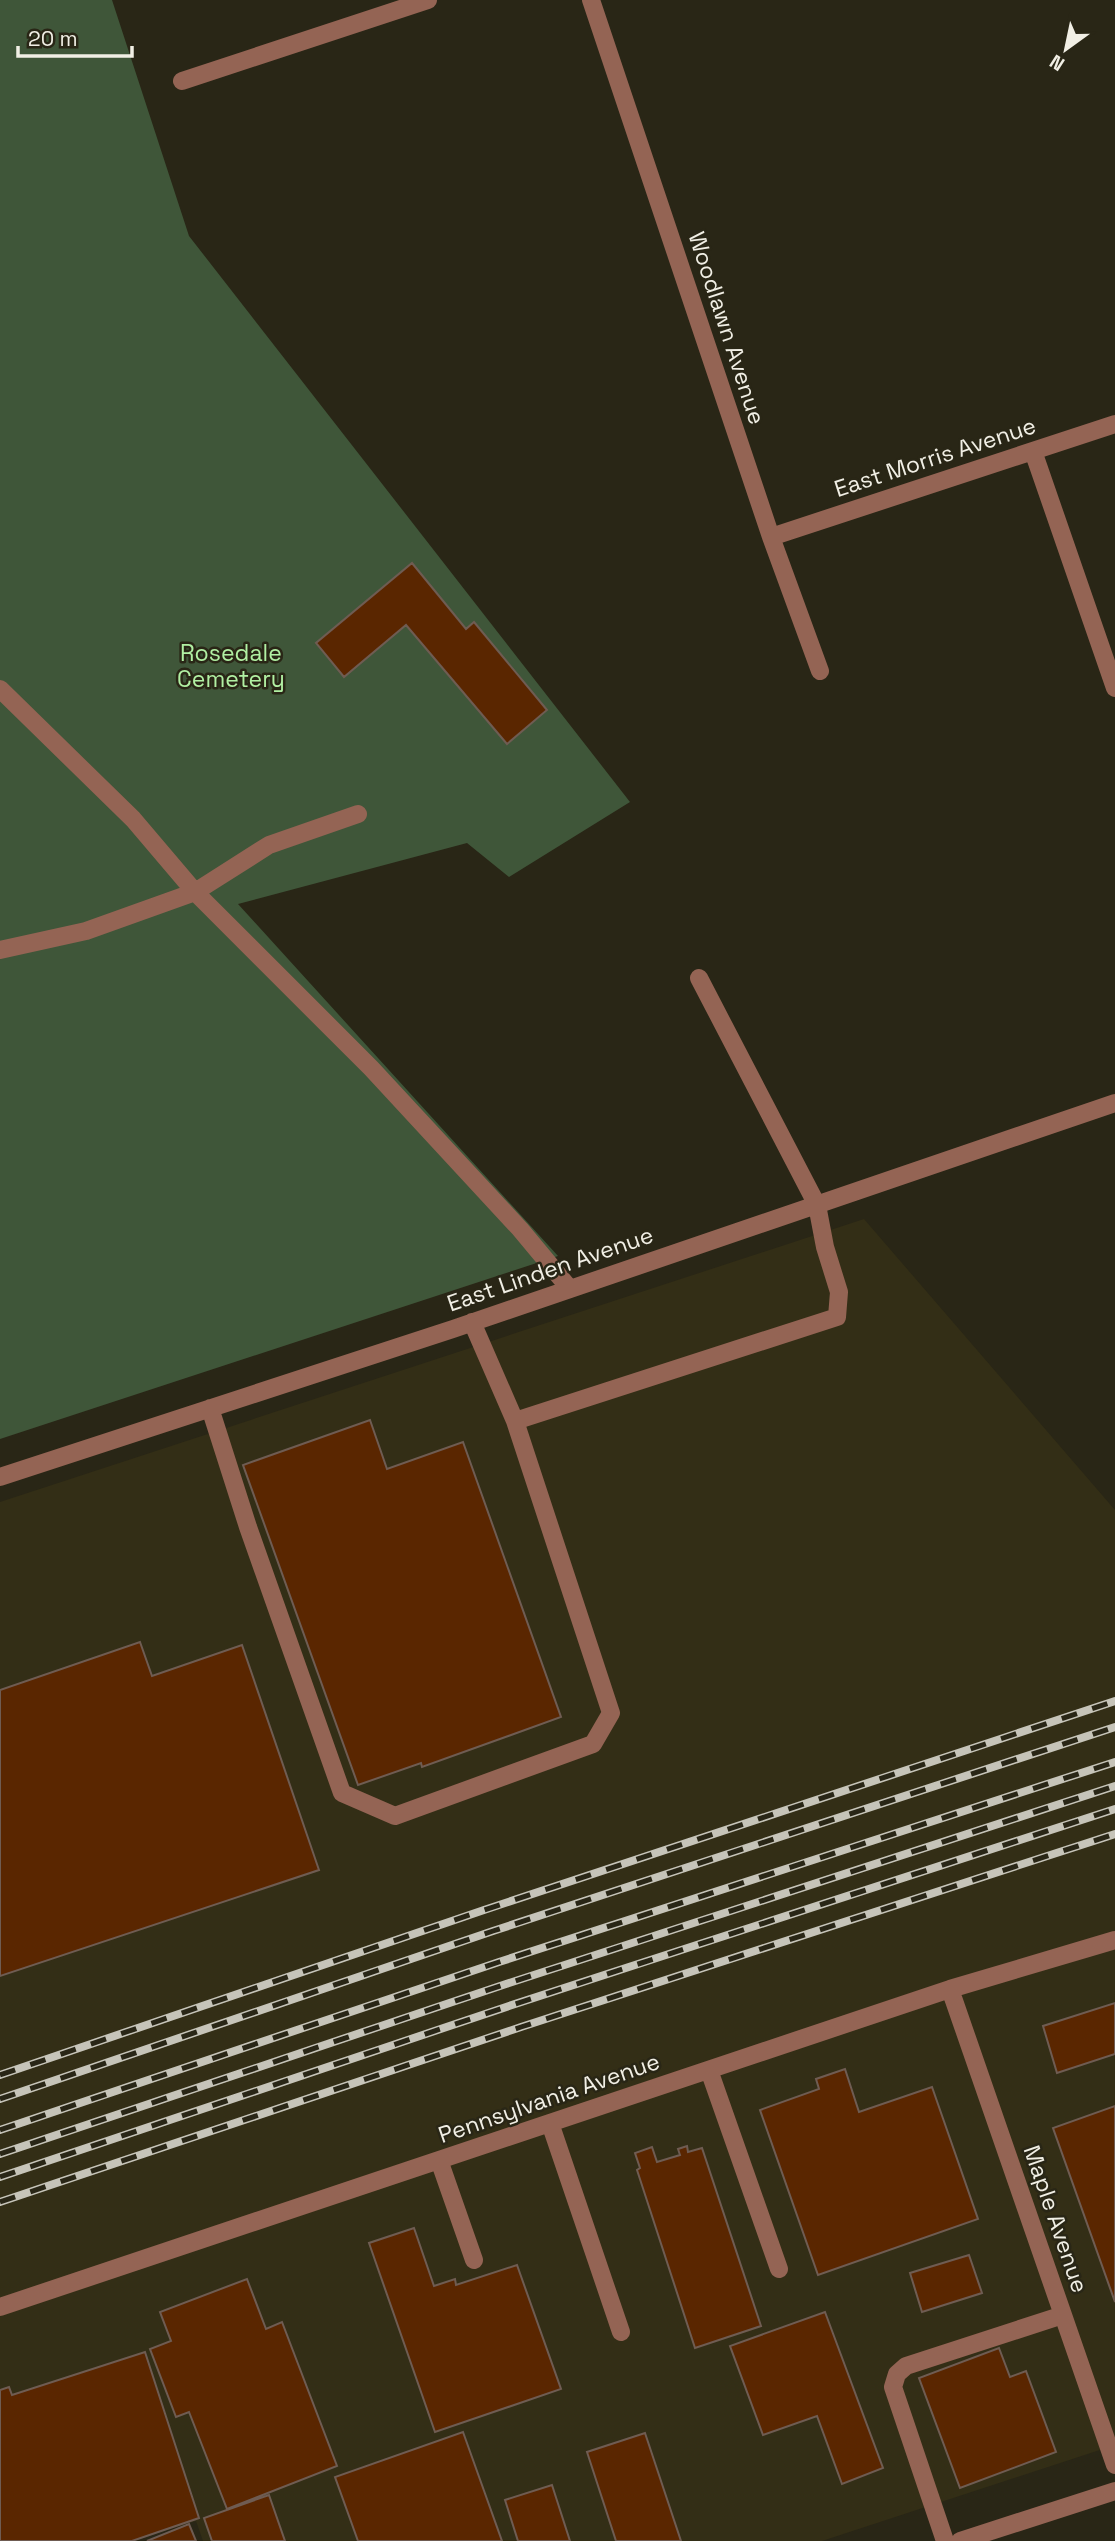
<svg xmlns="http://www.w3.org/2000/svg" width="1115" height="2541" viewBox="0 0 1115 2541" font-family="'Space Grotesk',sans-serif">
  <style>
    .built { fill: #332e16 }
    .green { fill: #3f5639 }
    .building { fill: #5a2600; stroke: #6f5c52; stroke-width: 2 }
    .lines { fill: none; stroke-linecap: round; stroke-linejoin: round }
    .minor { stroke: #946454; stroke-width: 18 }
    .rail-casing { stroke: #c6c4b9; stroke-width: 8 }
    .rail { stroke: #292616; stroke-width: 5; stroke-dasharray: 16; stroke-linecap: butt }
    .labels { text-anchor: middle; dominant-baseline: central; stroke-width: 5; stroke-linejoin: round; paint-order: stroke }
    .street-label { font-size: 23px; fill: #f1efe5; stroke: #292616 }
    .park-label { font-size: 23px; fill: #b1f0a3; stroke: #292616 }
  </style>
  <rect width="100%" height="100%" fill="#292616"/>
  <path class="built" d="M864,1219L1115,1510V2445L822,2541H203L196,2521L132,2541H0V1502Z"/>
  <path class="green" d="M0,0H112L189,236L630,802L509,877L467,843L238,904L558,1256L0,1439Z"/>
  <path class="building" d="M412,563L466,629L474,622L547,710L507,744L406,625L344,677L316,643Z
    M370,1420L387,1469L463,1442L561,1717L422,1767L421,1763L358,1785L243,1465Z
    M140,1642L152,1676L242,1645L319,1870L0,1976V1690Z
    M1115,2003V2054L1057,2073L1043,2026Z
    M845,2069L859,2112L932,2087L978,2219L818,2275L760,2110L819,2089L816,2079Z
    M1115,2106V2302L1053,2128Z
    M687,2146L688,2152L702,2148L761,2326L695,2348L637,2170L640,2168L635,2153L652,2147L657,2162L680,2155L678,2149Z
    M414,2228L434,2286L455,2279L456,2285L517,2265L561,2389L435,2432L369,2243Z
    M969,2255L982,2293L922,2312L910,2273Z
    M247,2279L266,2329L282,2322L337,2466L227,2509L189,2412L176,2417L150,2349L171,2341L160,2312Z
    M825,2312L883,2468L842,2484L817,2416L763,2435L730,2346Z
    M999,2348L1010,2377L1026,2371L1056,2452L960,2488L919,2378Z
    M145,2352L199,2518L132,2541H0V2390L9,2387L12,2395Z
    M463,2432L502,2541H358L335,2477Z
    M645,2433L681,2541H616L587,2452Z
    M552,2485L570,2541H518L505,2500Z
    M269,2495L285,2541H212L204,2518Z
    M189,2524L196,2541H147Z"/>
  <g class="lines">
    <path class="minor" d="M591,0L771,537L820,671
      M182,81L428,0
      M1033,451L1115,688
      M771,537L1115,424
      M0,689L133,819L195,892L371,1068L520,1229L570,1289
      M0,950L86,931L195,892L269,845L358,814
      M210,1408L248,1527L342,1793L395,1816L593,1744L611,1713L515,1421L472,1322
      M515,1421L837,1317L839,1292L825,1247L817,1205L699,978
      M0,1477L453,1329L1115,1103
      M950,1989L1115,2465
      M709,2070L779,2269
      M550,2123L621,2332
      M439,2160L474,2260
      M0,2307L950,1989L1115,1940
      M945,2541L893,2387L897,2374L906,2366L1063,2315
      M960,2541L1115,2491"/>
    <g class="rail-casing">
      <path id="rail" d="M0,2075L484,1910L1115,1701
        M0,2099L493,1931L1115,1727
        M0,2130L499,1962L1115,1762
        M0,2154L506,1984L1115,1786
        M0,2177L509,2006L1115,1809
        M0,2202L521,2027L1115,1834"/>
    </g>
    <use href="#rail" class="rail"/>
  </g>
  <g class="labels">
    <g class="street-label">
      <text transform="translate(727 328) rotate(72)">Woodlawn Avenue</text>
      <text transform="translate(935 457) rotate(-18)">East Morris Avenue</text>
      <text transform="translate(550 1269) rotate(-19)">East Linden Avenue</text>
      <text transform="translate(549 2098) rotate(-19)">Pennsylvania Avenue</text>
      <text transform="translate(1056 2219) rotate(71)">Maple Avenue</text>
    </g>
    <g class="park-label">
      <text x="231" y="653">Rosedale<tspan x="231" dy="26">Cemetery</tspan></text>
    </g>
  </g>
  <g transform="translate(1066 49) rotate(213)" stroke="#292616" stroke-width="5" paint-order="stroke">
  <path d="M0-5L12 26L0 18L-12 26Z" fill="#f1efe5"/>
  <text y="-10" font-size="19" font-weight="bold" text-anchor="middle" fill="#f1efe5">N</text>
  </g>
  <path d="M18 46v10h114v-10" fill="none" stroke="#f1efe5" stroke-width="3.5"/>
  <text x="28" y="46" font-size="21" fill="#f1efe5" stroke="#292616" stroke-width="5" paint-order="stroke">20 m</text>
</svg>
